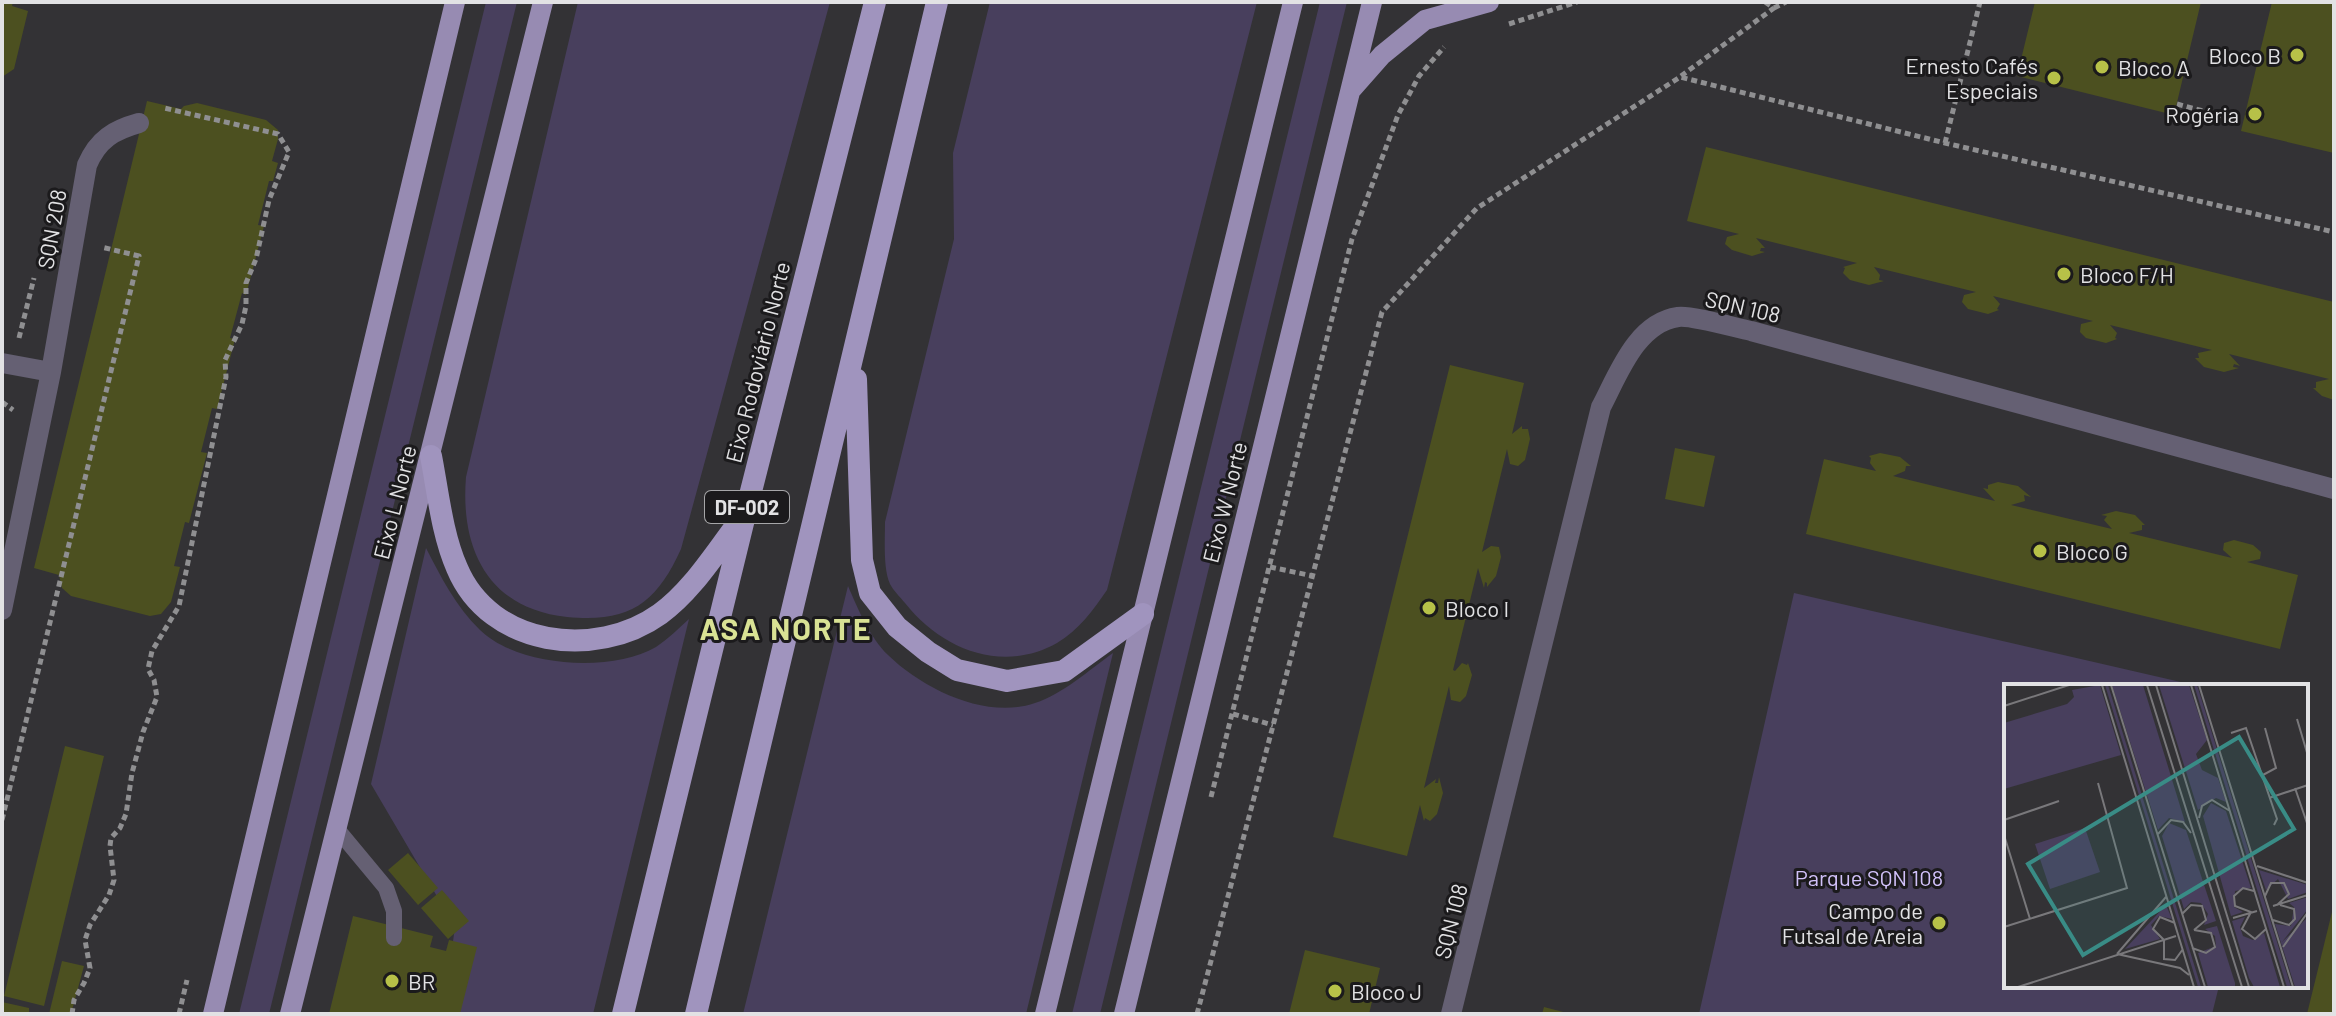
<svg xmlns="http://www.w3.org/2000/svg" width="2336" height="1016" viewBox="0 0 2336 1016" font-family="Barlow,sans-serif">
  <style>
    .green { fill: #483f5d }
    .building { fill: #4c5020 }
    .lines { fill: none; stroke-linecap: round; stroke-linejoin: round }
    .path { stroke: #8f8f91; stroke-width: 5; stroke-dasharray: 6 4; stroke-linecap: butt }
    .service { stroke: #656073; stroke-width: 16 }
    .minor { stroke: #656073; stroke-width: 20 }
    .primary { stroke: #978bb2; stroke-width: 20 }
    .trunk { stroke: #a094be; stroke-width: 22 }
    .poi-dot { fill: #b7c148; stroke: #1b1a1c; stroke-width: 3 }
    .labels { text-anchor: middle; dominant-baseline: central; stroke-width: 6; stroke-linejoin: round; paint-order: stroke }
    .shield { fill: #1b1a1c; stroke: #a6a6a8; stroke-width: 2 }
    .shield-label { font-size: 20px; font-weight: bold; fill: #e2e2e4 }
    .poi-label { font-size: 22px; fill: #e2e2e4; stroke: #1b1a1c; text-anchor: start }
    .street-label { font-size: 22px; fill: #e2e2e4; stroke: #1b1a1c }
    .park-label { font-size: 22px; fill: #d1c1f9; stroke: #1b1a1c }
    .district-label { font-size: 30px; font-weight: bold; letter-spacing: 2px; fill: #d9e294; stroke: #1b1a1c }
    .inset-road { fill: none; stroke: #79787b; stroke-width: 2 }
    .view { fill: #398c86; fill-opacity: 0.15; stroke: #398c86; stroke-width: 4 }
    .inset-edge { fill: none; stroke: #e2e2e4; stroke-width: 4 }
  </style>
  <rect width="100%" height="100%" fill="#333235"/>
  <path class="green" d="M486,2H517L269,1014H239Z
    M578,2H830L681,549C656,604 629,623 567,617C489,609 460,550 466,477Z
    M990,2H1257L1107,590C1093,610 1079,630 1057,643C1002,674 941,649 905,603C900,597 893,590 890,584C883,569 885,539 885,522L954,239L953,153Z
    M1320,2H1347L1100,1014H1072Z
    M426,548C441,577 456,607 480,630C518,667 611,673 656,647C668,639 679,628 689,619L593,1014H443L455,927L371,784Z
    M848,586C858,609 870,638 888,655C923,689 986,720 1035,703C1063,694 1089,670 1113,653L1026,1014H743Z
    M1794,593L2198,686H2006V986H2219L2212,1014H1699Z"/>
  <path class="building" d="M2,2H13L12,6L28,11L14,69L2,77Z
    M2035,2H2201L2174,115L2017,76Z
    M2272,2H2334V153L2241,131Z
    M147,101L181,109L184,106L197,103L266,120L278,130V139L272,161L278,163L273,181H269L258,225L264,226L246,295L242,293L230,338L235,339L217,409L212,408L201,452L207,453L189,523L185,522L174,566L180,567L171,602L161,614L150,616L71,596L62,588L59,575L34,568Z
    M1706,147L2334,302V400L2322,396L2313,388H2316V382L2329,379L2229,354L2240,366L2234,364L2233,367L2239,368L2224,372L2204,367L2195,358H2199L2198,353L2212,350L2110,325L2117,333L2115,338L2117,339L2106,343L2086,338L2080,332L2081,324L2093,321L1993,296L2000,304L1997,309L1999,310L1988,314L1968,309L1962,302L1964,295L1976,292L1874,267L1880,275L1879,280L1884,281L1869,285L1850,280L1843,273L1845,268L1843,267L1857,263L1756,238L1765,248H1761L1760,251L1765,252L1752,256L1732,250L1725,244L1727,237L1739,234L1687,221Z
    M1450,365L1524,383L1512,434L1522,426V429H1528L1530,439L1525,460L1518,466L1510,464L1507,449L1482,552L1491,546L1499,547L1501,557L1496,576L1487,587V583L1485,582L1484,588L1478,568L1453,670L1455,671L1462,663L1467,665L1468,663L1472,675L1466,696L1460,702L1451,700L1449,686L1424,788L1436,779L1435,783H1438L1439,777L1443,793L1437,814L1430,821L1425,818L1424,821L1420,805L1407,856L1333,837Z
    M1675,448L1715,456L1704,507L1665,499Z
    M1880,453L1900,457L1911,466H1906L1905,471L1893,476L1995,501L1983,488L1988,489V485L1998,482L2018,486L2031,497L2024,495L2025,501L2011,505L2112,529L2104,520L2107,516L2101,515L2116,511L2135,515L2145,525H2142V530L2129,533L2232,558L2223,550L2224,543L2234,540L2253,545L2261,552L2260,559L2247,562L2298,575L2280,649L1806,534L1824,459L1876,471L1870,463L1871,458L1869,456Z
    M65,746L104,756L44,1006L4,996Z
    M408,853L438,888L418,905L388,870Z
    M442,890L469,921L448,939L421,908Z
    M2333,908L2334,1014H2307Z
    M353,916L433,936L430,947L446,951L449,940L477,947L460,1014H329Z
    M1305,950L1380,968L1369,1014H1289Z
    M62,961L84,966L71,1014H49Z
    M2,1002L29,1008V1014H2Z
    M1544,1007L1567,1013V1014H1542Z"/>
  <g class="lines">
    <path class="path" d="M1774,8L1786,2
      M1509,24L1577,2
      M1681,76L1774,8L1765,2
      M2177,104L2233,119
      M1945,143L1980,2
      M19,338L34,278
      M2,402L13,410
      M1270,567L1313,576
      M1233,714L1273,725
      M1211,797L1352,239L1398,115L1419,76L1444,47
      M2,820L139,256L101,247
      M72,1014L74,1000L84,983L90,968L85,940L90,925L109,895L114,880L110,846L111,838L120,828L126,814L132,773L143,732L157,697L154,680L148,669L152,651L179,606L226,377L225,360L242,324L246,306V283L256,259L269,200L289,152L278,134L164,108
      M179,1014L187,980
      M1197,1014L1382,312L1477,208L1680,77L1945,143L2334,232"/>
    <path class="service" d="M337,829L386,888L394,911V938"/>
    <path class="minor" d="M2,363L51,372
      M2,610L51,372L87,165C98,139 114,130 139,123
      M1451,1014L1601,407C1618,375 1636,323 1678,317C1691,315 1736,328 1751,331L2334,489"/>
    <path class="primary" d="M1352,89L1382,55L1425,20L1489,2
      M213,1014L455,2
      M290,1014L543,2
      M1045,1014L1293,2
      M1124,1014L1372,2"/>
    <path class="trunk" d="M856,379L862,560L870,593L897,627L928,652L957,670L1007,681L1064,671L1143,614
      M431,456C438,492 442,534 457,568C490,647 596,660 660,614C692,591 715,553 739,522
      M623,1014L745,515L875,2
      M696,1014L937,2"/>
  </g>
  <g class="poi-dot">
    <circle cx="2297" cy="55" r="8"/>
    <circle cx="2102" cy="67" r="8"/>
    <circle cx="2054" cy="78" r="8"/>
    <circle cx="2255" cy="114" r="8"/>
    <circle cx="2064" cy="274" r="8"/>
    <circle cx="2040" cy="551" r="8"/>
    <circle cx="1429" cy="608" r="8"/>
    <circle cx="1939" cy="923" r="8"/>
    <circle cx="392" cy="981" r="8"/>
    <circle cx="1335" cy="991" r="8"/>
  </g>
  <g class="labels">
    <rect class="shield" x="705" y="491" width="84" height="32" rx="6"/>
    <g class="shield-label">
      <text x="747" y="507">DF-002</text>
    </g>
    <g class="poi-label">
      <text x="2281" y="55" text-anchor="end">Bloco B</text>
      <text x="2038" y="65" text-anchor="end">Ernesto Cafés<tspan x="2038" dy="25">Especiais</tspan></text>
      <text x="2118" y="67">Bloco A</text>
      <text x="2239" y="114" text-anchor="end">Rogéria</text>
      <text x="2080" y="274">Bloco F/H</text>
      <text x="2056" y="551">Bloco G</text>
      <text x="1445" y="608">Bloco I</text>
      <text x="1923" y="910" text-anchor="end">Campo de<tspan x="1923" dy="25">Futsal de Areia</tspan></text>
      <text x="408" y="981">BR</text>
      <text x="1351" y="991">Bloco J</text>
    </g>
    <g class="street-label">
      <text transform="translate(51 229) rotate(-80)">SQN 208</text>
      <text transform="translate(1743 306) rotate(13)">SQN 108</text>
      <text transform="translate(757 362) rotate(-76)">Eixo Rodoviário Norte</text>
      <text transform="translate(394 502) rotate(-76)">Eixo L Norte</text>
      <text transform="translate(1224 502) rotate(-76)">Eixo W Norte</text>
      <text transform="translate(1450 921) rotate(-76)">SQN 108</text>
    </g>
    <g class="park-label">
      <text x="1869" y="877">Parque SQN 108</text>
    </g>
    <g class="district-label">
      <text x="786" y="628">ASA NORTE</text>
    </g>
  </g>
  <g transform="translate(2004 684)">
    <rect width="304" height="304" fill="#333235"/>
    <path d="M96,1L117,71L0,105V39L63,20L70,13L68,6ZM101,1H104L197,303H194ZM108,1H139L181,138L165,134L154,146ZM155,1H185L203,56L192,70L198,86L214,94L222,118L212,114L194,126ZM190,1H193L287,303H283ZM207,119L222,127L247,204L231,207L230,223L239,228L227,232L199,132ZM165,139L182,146L212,237L200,241L204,230L197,219L187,218L180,225L158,152ZM81,144L96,188L46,205L31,160ZM255,186L304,201V208L284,215L274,195L262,206ZM304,213V225L278,258L304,233V303H291L271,240L287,242L290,223L285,219ZM162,221L168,235L155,232L147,241L156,255L121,265ZM241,233L236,243L239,252L249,256L260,249L276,303H250L245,294L228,237ZM213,242L231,299V303H204L194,269L212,262L211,252L201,245Z" fill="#483f5d"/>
    <path class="inset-road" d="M98,1L190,303M107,1L201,303M143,1L238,303M152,1L245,303M187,1L280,303M195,1L289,303M0,22L65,1M293,35L304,72M227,49L242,44L273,135L270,141M257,92L272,84L261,44M291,104L304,142M265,114L304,101M195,134L198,122L208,116L226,127M0,136L55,117M0,151L26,235M153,151L167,136L179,138L187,149M253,182L304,199M250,207L239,204L230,212L231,222L247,228L238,245L251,255L262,245M261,212L267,199H280L285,210L273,221M269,222L304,211M178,230L187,221L198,222L202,236L190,246M229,234L253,227M269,236L285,241L291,235L290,225L276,221M171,239L156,233L149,245L160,256V275L171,276L179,265M0,243L123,204L94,99M279,263L304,228M188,264L202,269L211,263L207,249L190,246M113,270L162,213M113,270L176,284L185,291M14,303L172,252"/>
    <path class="view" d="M235,53L290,145L79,271L24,180Z"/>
    <rect width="304" height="304" class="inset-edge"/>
  </g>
  <rect width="2336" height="1016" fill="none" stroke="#e2e2e4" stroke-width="8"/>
</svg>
